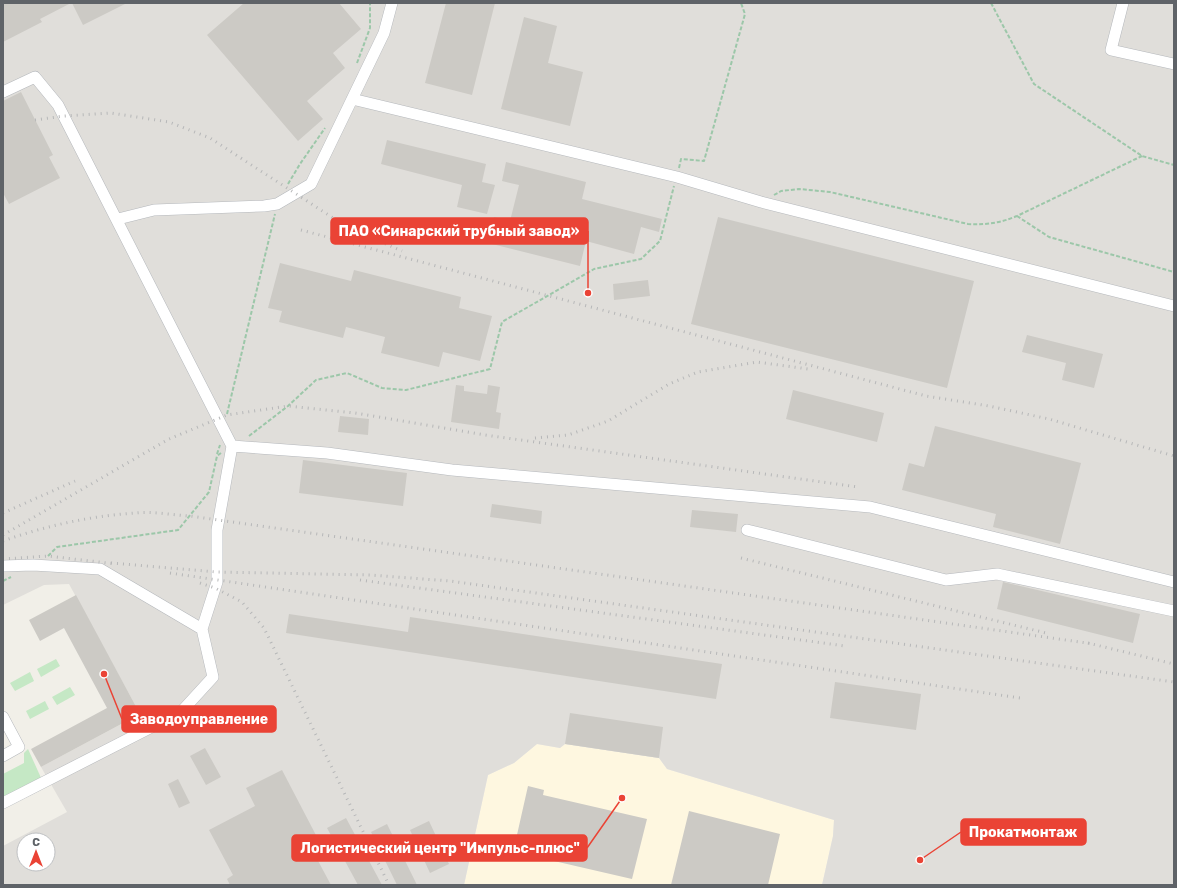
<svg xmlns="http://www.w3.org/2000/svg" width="1177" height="888" viewBox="0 0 1177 888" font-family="Rubik,sans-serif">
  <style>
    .commercial { fill: #fef7e0 }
    .industrial { fill: #e0deda; fill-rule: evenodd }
    .green { fill: #c5e8c5 }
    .building { fill: #cccac5 }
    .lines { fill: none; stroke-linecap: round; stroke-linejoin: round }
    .minor-casing { stroke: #b5b8bc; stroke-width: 12 }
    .path { stroke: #9cc7a9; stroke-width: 2; stroke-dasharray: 4 2; stroke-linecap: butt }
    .minor { stroke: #fff; stroke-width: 11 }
    .rail { stroke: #b6b7b8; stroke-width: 3; stroke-dasharray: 1 5; stroke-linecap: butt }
    .leader { fill: none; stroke: #ea4335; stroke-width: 1.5 }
    .callout-dot { fill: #ea4335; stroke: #fff; stroke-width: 1.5 }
    .callout { fill: #ea4335; stroke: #ea4335; stroke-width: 1.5 }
    .callout-label { font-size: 14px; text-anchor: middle; font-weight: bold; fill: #fff }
  </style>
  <rect width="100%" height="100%" fill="#f1efe8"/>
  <path class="commercial" d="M537,744L560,748L565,744L659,758L667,769L834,820L833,836L822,885H464L488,775L514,763Z"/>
  <path class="industrial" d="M3,3H1174V885H822L833,836L834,820L667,769L659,758L565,744L560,748L537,744L514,763L488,775L464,885H3V846L67,812L41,767L140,714L69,584L44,585L3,605ZM24,840H48V864H24Z"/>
  <path class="green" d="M56,659L60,666L41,677L37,669Z
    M30,672L34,681L15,691L10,683Z
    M70,687L75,695L57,705L52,697Z
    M45,701L49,709L30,719L26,711Z
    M28,749L42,780L3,800V774L24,763V753Z"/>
  <path class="building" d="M3,3H71L40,19L42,22L3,42Z
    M72,3H127L83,25Z
    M244,3H339L361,29L333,53L345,68L307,101L323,119L298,141L207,35Z
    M446,3H495L472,95L425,83Z
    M524,17L557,26L548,63L583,72L570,126L501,109Z
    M21,92L53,155L49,157L60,178L9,204L3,193V101Z
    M387,140L486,164L482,182L495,185L487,214L457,207L462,185L381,164Z
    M506,162L586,182L582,199L662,219L659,232L641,227L634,254L586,241L580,266L488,243L494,217L510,221L519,185L502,181Z
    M718,217L974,281L947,388L691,324Z
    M280,263L351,281L354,270L461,297L459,308L492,316L480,361L443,352L439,367L381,353L385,337L346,327L343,338L279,322L282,311L268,308Z
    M648,280L650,296L614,300L613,284Z
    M1027,335L1103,354L1094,388L1062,380L1066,363L1022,352Z
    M456,385L464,386V391L487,394L488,385L500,387L496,412L501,413L499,429L451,422Z
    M793,390L884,413L877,442L786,419Z
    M340,416L369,419L368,435L338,432Z
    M935,426L1081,463L1060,544L993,527L996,514L902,490L909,463L924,467Z
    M303,460L407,473L403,506L299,493Z
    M492,504L542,511L541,524L490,517Z
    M692,510L738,514L736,532L690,527Z
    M1003,582L1140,614L1133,643L997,609Z
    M76,595L140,714L41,767L31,749L107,708L64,628L40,641L29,620Z
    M289,614L408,632L410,617L722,664L716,699L286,633Z
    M835,682L921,694L916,730L830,718Z
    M570,713L663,727L659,758L565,744Z
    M205,748L221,777L206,785L190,756Z
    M282,770L318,839L309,844L331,885H230L227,879L233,875L209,830L255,806L246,788Z
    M178,779L190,803L179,808L168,784Z
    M528,786L544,790L543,795L647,819L632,879L528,855L527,861L512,857Z
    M689,811L780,834L768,885H671Z
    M346,818L382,885H358L327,828Z
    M429,821L449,864L430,873L410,830Z
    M387,824L417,885H397L371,832Z"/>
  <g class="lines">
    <g class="minor-casing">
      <path id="minor" d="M1123,3L1111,50L1174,64
        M3,92L35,77L58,105L232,446L217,530V582L202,629L213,677L181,712L3,803
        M352,99L677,177L761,202L1174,306
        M118,219L154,210L264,206L277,204L311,184L384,33L392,3
        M232,446L327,453L452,470L870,507L1174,582
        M747,530L946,580L997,574L1174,611
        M3,566L33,565L100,569L202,629
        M3,717L19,747L3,756"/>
    </g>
    <path class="path" d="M991,3L1034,84L1142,156L1174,165
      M357,63L370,28V3
      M679,168L681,159L704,161L745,14L741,3
      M288,184L300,164L325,128
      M774,195L781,191L799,189L830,192L968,224C987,225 1000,223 1017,216L1142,156
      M1017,216L1049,237L1174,272
      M227,414L275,214
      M249,436L288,406L316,380L347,373L382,388L406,390L490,369L502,322L594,269L641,259L660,241L674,186
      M217,454L220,445
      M48,556L57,547L178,530L209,492L217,456L221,453
      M3,581L11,577"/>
    <use href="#minor" class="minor"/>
    <path class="rail" d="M35,120L64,116L111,113L169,122L210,138L347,227L402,251
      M301,230L926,396L989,406L1049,419L1174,456
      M535,438L568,435L608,421L669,384L698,372L757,362L808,369
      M3,513L75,481
      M3,535L169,439L227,415L288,406L355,413L485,435L858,487
      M3,541C45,526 90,516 135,513C152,511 172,515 190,516L1094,644
      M741,558L1046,633
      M3,559L48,556L116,564
      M111,563L217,572L370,575L450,581L1174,682
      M170,573L1020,698
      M360,580L845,646
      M200,583L215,588L242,602L264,628L389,885
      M1088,643L1174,664"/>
  </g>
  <path class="leader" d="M588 293L588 231M104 674L122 719M920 860L961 832M622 798L587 848"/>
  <g class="callout-dot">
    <circle cx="588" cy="293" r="4"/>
    <circle cx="104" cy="674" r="4"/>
    <circle cx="920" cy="860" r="4"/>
    <circle cx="622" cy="798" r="4"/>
  </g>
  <g class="callout">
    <rect x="331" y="218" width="257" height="26" rx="4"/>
    <rect x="122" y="706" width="154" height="26" rx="4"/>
    <rect x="961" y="819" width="125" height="26" rx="4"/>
    <rect x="292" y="835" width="295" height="26" rx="4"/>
  </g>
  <g class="callout-label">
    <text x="459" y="236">ПАО «Синарский трубный завод»</text>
    <text x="199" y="724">Заводоуправление</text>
    <text x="1023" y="837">Прокатмонтаж</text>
    <text x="440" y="853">Логистический центр "Импульс-плюс"</text>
  </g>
  <rect width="1177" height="888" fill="none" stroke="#5f6368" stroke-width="8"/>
  <g transform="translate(36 852)"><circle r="19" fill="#ffffff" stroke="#bfc1c3"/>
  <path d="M0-3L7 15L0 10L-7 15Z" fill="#ea4335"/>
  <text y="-6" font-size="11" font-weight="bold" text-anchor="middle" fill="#5f6368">С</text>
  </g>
</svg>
